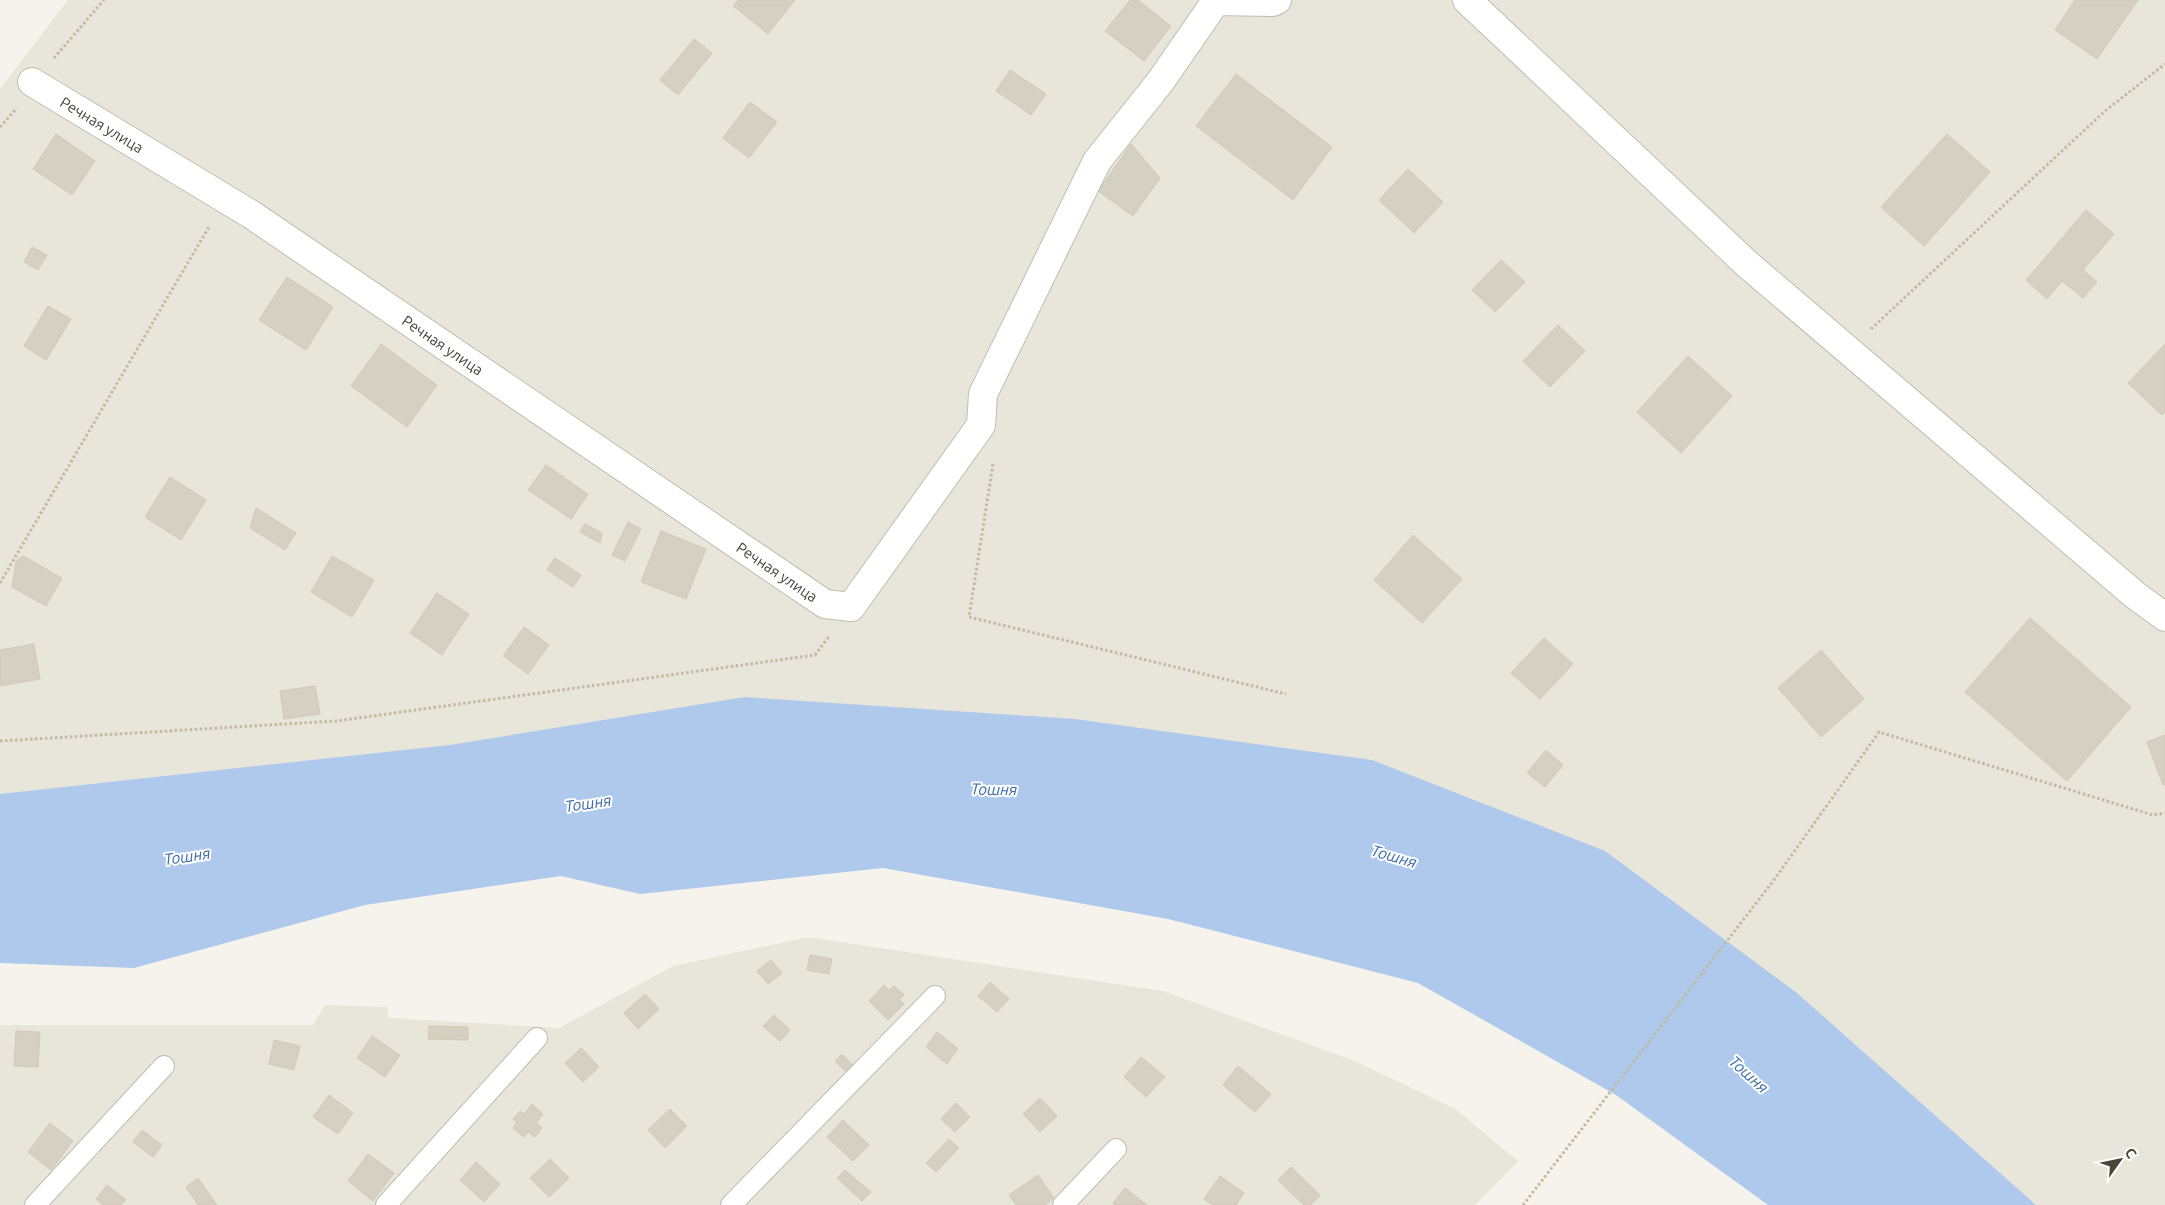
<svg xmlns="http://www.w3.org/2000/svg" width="2165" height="1205" viewBox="0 0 2165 1205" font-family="Ubuntu,sans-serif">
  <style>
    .residential { fill: #e8e6da }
    .water { fill: #aec9ec }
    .building { fill: #d5d1c2; stroke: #d0c9b6 }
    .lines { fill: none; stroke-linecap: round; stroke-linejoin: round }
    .service-casing { stroke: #c0bcaf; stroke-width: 22 }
    .minor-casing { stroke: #c0bcaf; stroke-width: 30 }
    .path { stroke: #c0baa1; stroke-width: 3; stroke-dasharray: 2.5 2.5; stroke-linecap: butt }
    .service { stroke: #fff; stroke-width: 20 }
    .minor { stroke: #fff; stroke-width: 28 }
    .labels { text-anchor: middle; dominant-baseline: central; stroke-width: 4; stroke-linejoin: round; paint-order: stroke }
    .street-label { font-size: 15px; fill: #49453a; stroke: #fff }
    .water-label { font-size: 16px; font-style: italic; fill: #3a6cad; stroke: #fff }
  </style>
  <rect width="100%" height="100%" fill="#f5f3ec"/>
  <path class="residential" d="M68,0H2165V1205H1863L1383,918L828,818L0,893V89Z
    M808,937L1163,991L1350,1059L1454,1108L1518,1161L1475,1205H0V1025H313L325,1005L387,1007L389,1018L559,1028L673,966Z"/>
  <path class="water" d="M745,697L1075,719L1372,760L1605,851L1797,993L2036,1205H1768L1616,1095L1418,983L1168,919L883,868L640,894L561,876L365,905L134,968L0,963V794L450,745Z"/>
  <path class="building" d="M738,0H795L768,34L733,6Z
    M1130,0H1138L1171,26L1144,61L1105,31Z
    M2075,0H2138L2097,59L2055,30Z
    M694,39L712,53L678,95L660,80Z
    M1010,70L1046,94L1031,115L996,91Z
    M1236,74L1332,147L1293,200L1196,126Z
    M750,102L777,122L749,158L723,138Z
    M56,134L95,161L72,195L33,169Z
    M1947,134L1990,172L1924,246L1881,207Z
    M1131,144L1160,178L1133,216L1098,191Z
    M1408,169L1443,202L1414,233L1379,200Z
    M2086,210L2114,234L2083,270L2097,282L2083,298L2062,281L2047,299L2026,280Z
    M32,247L47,255L38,270L24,262Z
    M1501,260L1525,282L1495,312L1472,290Z
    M287,277L333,307L306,350L259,320Z
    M48,306L71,319L46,360L24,346Z
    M1558,325L1585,351L1550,387L1523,361Z
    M381,344L437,385L407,427L351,386Z
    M2165,344V412L2162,415L2128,383Z
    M1688,356L1732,396L1681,453L1637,412Z
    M546,465L588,494L571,519L528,490Z
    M170,477L206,500L181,540L145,517Z
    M256,508L296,533L285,550L250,528Z
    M628,522L641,529L625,561L612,555Z
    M585,524L602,533L600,543L580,532Z
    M661,531L706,549L686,599L641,582Z
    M1413,535L1462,579L1422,623L1374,580Z
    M23,556L62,578L46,606L12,587L16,561Z
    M332,556L374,580L352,617L311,592Z
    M555,558L581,575L573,587L547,570Z
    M437,593L469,614L442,655L410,633Z
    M2030,618L2131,707L2067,781L1965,692Z
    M524,627L549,645L528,674L503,656Z
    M1544,638L1573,664L1540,699L1511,673Z
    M34,644L40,679L0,686V650Z
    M1821,650L1864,699L1821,737L1778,688Z
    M315,686L320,714L284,719L280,691Z
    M2165,735V784L2163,785L2147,742Z
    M1546,750L1563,765L1545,787L1527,773Z
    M810,955L832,959L829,974L807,970Z
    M771,960L782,973L768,984L757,971Z
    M990,982L1009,999L997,1012L978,996Z
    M884,985L889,990L894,986L904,995L899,1000L904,1004L888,1020L869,1001Z
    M645,994L659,1009L638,1029L624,1013Z
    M774,1015L790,1030L780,1041L763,1026Z
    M429,1026L468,1027V1040L428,1039Z
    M16,1031L40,1032L38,1067L14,1066Z
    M937,1032L958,1049L947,1064L926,1047Z
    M372,1036L400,1055L385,1077L357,1058Z
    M274,1040L300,1046L294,1070L269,1064Z
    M581,1048L599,1067L583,1082L565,1063Z
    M842,1054L857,1069L850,1076L835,1061Z
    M1141,1057L1165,1077L1146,1097L1124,1077Z
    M1238,1066L1271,1094L1255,1112L1223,1085Z
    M329,1095L353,1113L338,1134L313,1117Z
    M1040,1098L1057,1116L1040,1132L1023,1114Z
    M956,1103L970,1117L955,1132L941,1119Z
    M532,1104L543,1114L536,1123L542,1128L535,1137L528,1132L524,1137L513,1128L517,1122L513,1119L520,1111L524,1114Z
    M670,1109L687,1126L665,1148L648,1130Z
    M843,1120L869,1145L853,1161L827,1137Z
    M50,1123L73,1141L51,1170L28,1152Z
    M142,1130L162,1145L153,1157L133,1142Z
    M949,1139L959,1148L936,1172L926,1163Z
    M368,1154L394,1173L373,1201L348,1181Z
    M550,1159L569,1178L549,1197L530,1178Z
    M476,1162L500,1184L484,1202L460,1180Z
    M1291,1167L1320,1195L1311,1205H1304L1278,1180Z
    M845,1170L871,1192L862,1201L837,1178Z
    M1038,1175L1054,1198L1045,1205H1016L1009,1195Z
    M1220,1176L1244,1193L1236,1205H1213L1204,1199Z
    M198,1178L217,1205H198L186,1187Z
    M107,1185L126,1200L121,1205H103L96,1199Z
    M1125,1188L1147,1205H1115L1113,1203Z"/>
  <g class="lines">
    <g class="service-casing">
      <path id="service" d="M35,1205L164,1066
        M386,1205L537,1038
        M731,1205L935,996
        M1063,1205L1116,1149"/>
    </g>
    <g class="minor-casing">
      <g id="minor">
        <path d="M1467,0L1747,264L2135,595L2165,617"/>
        <path id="s1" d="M32,82L252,215L825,604L851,607L981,425L983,394L1097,161L1160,82L1216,1L1273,2L1277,0"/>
      </g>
    </g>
    <path class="path" d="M54,58L104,0
      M0,127L17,108
      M1871,329L2105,111L2165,64
      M993,464L969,617L1286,694
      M0,583L210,225
      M0,741L336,721L815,655L830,635
      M1523,1205L1774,880L1879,732L2153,815L2165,813"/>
    <use href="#service" class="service"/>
    <use href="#minor" class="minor"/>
  </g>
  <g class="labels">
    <g class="street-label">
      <text stroke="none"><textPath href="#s1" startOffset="82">Речная улица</textPath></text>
      <text stroke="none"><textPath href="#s1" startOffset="488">Речная улица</textPath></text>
      <text stroke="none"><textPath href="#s1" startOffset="892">Речная улица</textPath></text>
    </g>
    <g class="water-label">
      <text transform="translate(994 789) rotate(1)">Тошня</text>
      <text transform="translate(588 803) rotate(-8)">Тошня</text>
      <text transform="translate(187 856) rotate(-8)">Тошня</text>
      <text transform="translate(1394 856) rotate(16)">Тошня</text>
      <text transform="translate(1749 1074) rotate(42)">Тошня</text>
    </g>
  </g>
  <g transform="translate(2120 1160) rotate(57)" stroke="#ffffff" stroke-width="4" paint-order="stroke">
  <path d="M0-4L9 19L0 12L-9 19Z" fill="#49453a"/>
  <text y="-8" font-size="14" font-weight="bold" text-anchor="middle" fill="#49453a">С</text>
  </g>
</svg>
